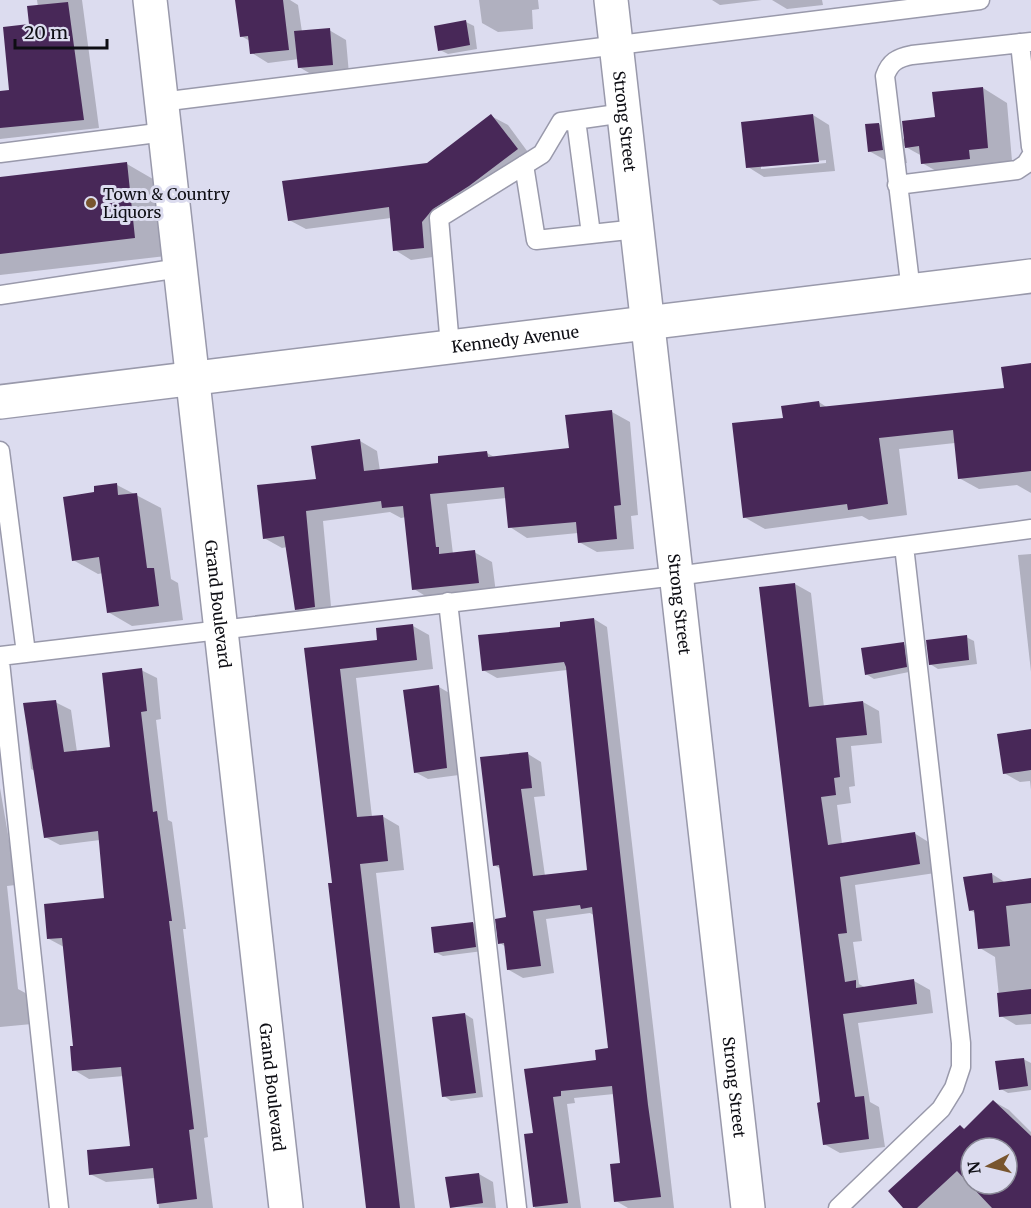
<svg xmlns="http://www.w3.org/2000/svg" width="1031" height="1208" viewBox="0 0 1031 1208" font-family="Merriweather,serif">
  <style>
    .shadow { fill: #0003; fill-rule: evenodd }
    .building { fill: #482858; fill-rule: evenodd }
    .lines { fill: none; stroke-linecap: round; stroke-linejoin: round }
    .lane-casing { stroke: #9999ab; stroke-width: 21 }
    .street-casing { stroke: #9999ab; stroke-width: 36 }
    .secondary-casing { stroke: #9999ab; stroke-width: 36 }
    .lane { stroke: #fff; stroke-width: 18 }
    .street { stroke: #fff; stroke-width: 33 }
    .secondary { stroke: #fff; stroke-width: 33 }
    .poi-dot { fill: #78552e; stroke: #dcdcef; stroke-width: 2 }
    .labels { text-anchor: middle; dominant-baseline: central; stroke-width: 6; stroke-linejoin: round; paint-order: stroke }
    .street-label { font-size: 16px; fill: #0e0e14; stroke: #dcdcef }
    .poi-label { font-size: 16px; fill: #0e0e14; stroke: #dcdcef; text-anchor: start }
  </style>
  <rect width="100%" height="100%" fill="#dcdcef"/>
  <path class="shadow" d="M37,0H82L99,128L0,139V92L11,91L38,7Z
    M238,0H290L298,5L302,32L329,30L346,40L349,74L316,77L299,67V59L268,63L252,53L250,41L241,36Z
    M479,0H538L539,9L532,10L533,29L498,32L482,23Z
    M712,0H762L720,5Z
    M772,0H822L823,5L787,9Z
    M466,22L474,26L477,49L448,54L440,50Z
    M983,88L1007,103L1012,161L993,163L994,172L947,177L922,163V156L904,146L907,163L894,165L869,151L879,124L906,140Z
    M813,115L829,125L835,171L764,177L748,167ZM826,160V163L761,169V166Z
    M491,116L508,125L533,159L450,217L440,256L411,260L395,250L391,218L306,229L289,220L427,164Z
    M127,164L158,182L166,256L0,275V178Z
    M1031,364V493L1017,485L979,489L959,478L955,443L899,449L907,515L869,520L862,516L765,529L744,517L784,419L819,402L828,408L1006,389Z
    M612,412L630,422L638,515L631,516L634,549L597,552L579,542L578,533L527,538L510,527L506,498L447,504L453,554L474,552L492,562L496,593L432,600L414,589L406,517L401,518L390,512L323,521L332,617L314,619L296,609L287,547L282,548L264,538L317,480L360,441L377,451L380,471L440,464L487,453L496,458L570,450Z
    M117,485L161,508L171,579L178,583L183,620L132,626L108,612L103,573L98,574L73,560L96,494Z
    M1031,554V672L1018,555Z
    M795,584L811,593L824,707L863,702L879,711L882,743L851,746L855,786L849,787L851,803L837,805L842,844L914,833L930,843L935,873L855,885L862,941L853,942L859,984L866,988L914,981L930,990L933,1013L858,1023L870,1102L879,1107L885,1147L840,1153L824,1144Z
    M594,619L607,627L674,1208H628L616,1201L622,1165L614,1094L574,1098L575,1103L567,1104L581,1208H535L526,1135L534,1134L525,1071L598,1062L610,1050L594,915L590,913L546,919L554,973L523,978L509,970L506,947L500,943L508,919L501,869L494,865L528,754L541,762L545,796L534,797L545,876L589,871L567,670L497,678L483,670L562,628Z
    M413,626L429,635L433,669L356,678L372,817L382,816L399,826L404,870L376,873L415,1208H367L334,884L306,649L379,641Z
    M966,637L974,641L977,664L938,669L930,664Z
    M903,644L911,648L914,671L874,679L866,674Z
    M141,670L157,678L161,719L156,720L168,820L172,822L186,929H183L208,1137L204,1138L213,1208H159L155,1178L106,1182L90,1174L132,1147L124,1076L89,1079L74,1070L75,1047L64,947L49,939L105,899L100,840L60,845L45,837L37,772L31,769L25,705L55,702L71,710L77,752L111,748Z
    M439,687L451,694L459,775L428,779L415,772Z
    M1031,731V790L1030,781L1020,782L1004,773Z
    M0,788L11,852L22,858L24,884L7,886L18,989L29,995L32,1024L0,1027Z
    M992,874L1006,883L1031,880V1024L1016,1025L1001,1016L995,957L980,948L975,913L970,910Z
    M473,923L481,928L483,951L443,956L435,952Z
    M465,1014L473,1019L483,1097L451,1101L444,1096Z
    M1023,1059L1031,1063V1090L1008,1093L1001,1089Z
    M993,1101L1009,1110L1031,1132V1208H905L961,1127L966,1130ZM971,1148H1007V1184H971Z
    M479,1174L493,1182L496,1208L451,1207Z"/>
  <path class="building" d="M235,0H283L289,50L250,54L248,36L240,37Z
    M68,2L84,120L0,128V91L9,90L3,27L29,24L27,6Z
    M466,20L470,45L438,51L434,26Z
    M330,28L333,65L298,68L294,31Z
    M983,87L988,148L969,150L970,159L921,164L919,146L905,148L902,121L935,117L932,92Z
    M491,114L518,149L469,186L433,209L422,222L424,248L393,251L389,207L288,221L282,181L427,163Z
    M813,114L819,162L746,168L741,122Z
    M879,123L883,150L868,152L865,124Z
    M127,162L135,238L0,254V177Z
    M1031,363V471L958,479L953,430L879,438L888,504L848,510L847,504L743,518L732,423L783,418L781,406L819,401L820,407L1004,388L1001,367Z
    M612,410L621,505L614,506L617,539L578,543L576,522L508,528L504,487L430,494L436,547H439V554L475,550L479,583L412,590L403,506L382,508L381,501L306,511L315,607L295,610L284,536L263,539L257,485L316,479L311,446L360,439L364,471L438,463V456L487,451L488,457L569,448L565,415Z
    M117,483L118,495L137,493L147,568H154L159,606L107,613L99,557L72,561L63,497L94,492V486Z
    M795,583L809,707L863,701L867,735L836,738L840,777L834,778L836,795L821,797L828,845L915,832L920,864L840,877L847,933L838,934L845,982L856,980V988L914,979L917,1004L843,1014L855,1097L864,1096L869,1139L823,1145L817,1103L820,1102L759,587Z
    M594,618L648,1105L661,1197L614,1202L610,1164L620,1163L612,1086L561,1091V1096L553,1097L568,1203L533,1207L524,1134L533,1133L524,1069L596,1060L595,1050L608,1048L592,907L581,909L580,905L533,911L541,966L507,970L504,943L498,944L495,919L506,917L499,865L493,866L480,757L528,752L532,788L521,789L533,876L587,870L566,667L564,662L482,671L478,635L560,627V622Z
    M413,624L417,660L340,669L357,817L383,815L388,861L360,864L400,1208H366L328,883H332L304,648L377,640L376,628Z
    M967,635L969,660L929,665L926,640Z
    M904,642L907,667L865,675L861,648Z
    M142,668L147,711L141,712L153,812L157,811L172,921H169L194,1129L189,1130L197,1199L157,1204L153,1168L89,1175L87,1150L130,1146L121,1067L72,1071L70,1046H73L62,938L47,939L44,904L104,898L98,831L44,838L23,703L56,700L64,752L110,747L102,673Z
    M439,685L447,768L414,773L403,690Z
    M1031,729V770L1003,774L997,734Z
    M992,873L993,883L1031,878V903L1006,906L1010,946L978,949L974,910L969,911L963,877Z
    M473,922L476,947L434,953L431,927Z
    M1031,989V1014L999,1017L997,993Z
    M465,1013L476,1093L442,1097L432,1017Z
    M1024,1058L1028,1086L999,1090L995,1061Z
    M993,1100L1031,1136V1208H992L957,1171L917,1208H903L888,1191L960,1125L964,1129ZM971,1148H1007V1184H971Z
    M479,1173L483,1203L450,1208L445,1177Z"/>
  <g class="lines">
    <g class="lane-casing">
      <path id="lane" d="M1020,43L1031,147
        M161,102L980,0
        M576,120L591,234
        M0,153L165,132
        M524,165L536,240L637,229
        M897,185L1017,170L1026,164L1031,156
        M911,291L885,76C890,62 897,58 912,55L1031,42
        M0,295L180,268
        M450,346L439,218L542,154L561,122L624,113
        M0,451L26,653
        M448,602L517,1208
        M0,656L676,576L1031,529
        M0,662L59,1208
        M838,1208L941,1109L954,1088L961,1067V1043L904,546"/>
    </g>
    <g class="street-casing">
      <g id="street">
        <path id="s1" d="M150,0L286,1208"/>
        <path id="s2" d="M611,0L748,1208"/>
      </g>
    </g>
    <g class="secondary-casing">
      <g id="secondary">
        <path id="s3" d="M0,402L1031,276"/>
      </g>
    </g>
    <use href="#lane" class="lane"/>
    <use href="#street" class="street"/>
    <use href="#secondary" class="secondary"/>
  </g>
  <circle class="poi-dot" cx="91" cy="203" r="6"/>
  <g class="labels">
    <g class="street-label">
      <text stroke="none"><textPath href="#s2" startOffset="122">Strong Street</textPath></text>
      <text stroke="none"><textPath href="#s3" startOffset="519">Kennedy Avenue</textPath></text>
      <text stroke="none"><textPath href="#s1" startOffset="608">Grand Boulevard</textPath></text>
      <text stroke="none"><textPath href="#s2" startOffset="608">Strong Street</textPath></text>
      <text stroke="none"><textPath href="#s1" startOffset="1094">Grand Boulevard</textPath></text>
      <text stroke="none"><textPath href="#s2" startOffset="1094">Strong Street</textPath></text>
    </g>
    <g class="poi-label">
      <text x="103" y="194">Town &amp; Country<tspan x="103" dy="18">Liquors</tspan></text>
    </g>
  </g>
  <g transform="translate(989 1166) rotate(263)"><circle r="28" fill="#dcdcef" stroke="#8a8a97" stroke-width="1.5"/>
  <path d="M0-4.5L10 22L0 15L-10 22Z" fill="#78552e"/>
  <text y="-9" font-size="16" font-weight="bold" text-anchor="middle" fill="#0e0e14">N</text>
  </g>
  <path d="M15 39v9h92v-9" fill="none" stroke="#0e0e14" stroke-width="3"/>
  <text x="24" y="39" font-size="18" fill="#0e0e14" stroke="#dcdcef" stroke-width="4.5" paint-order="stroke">20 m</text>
</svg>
